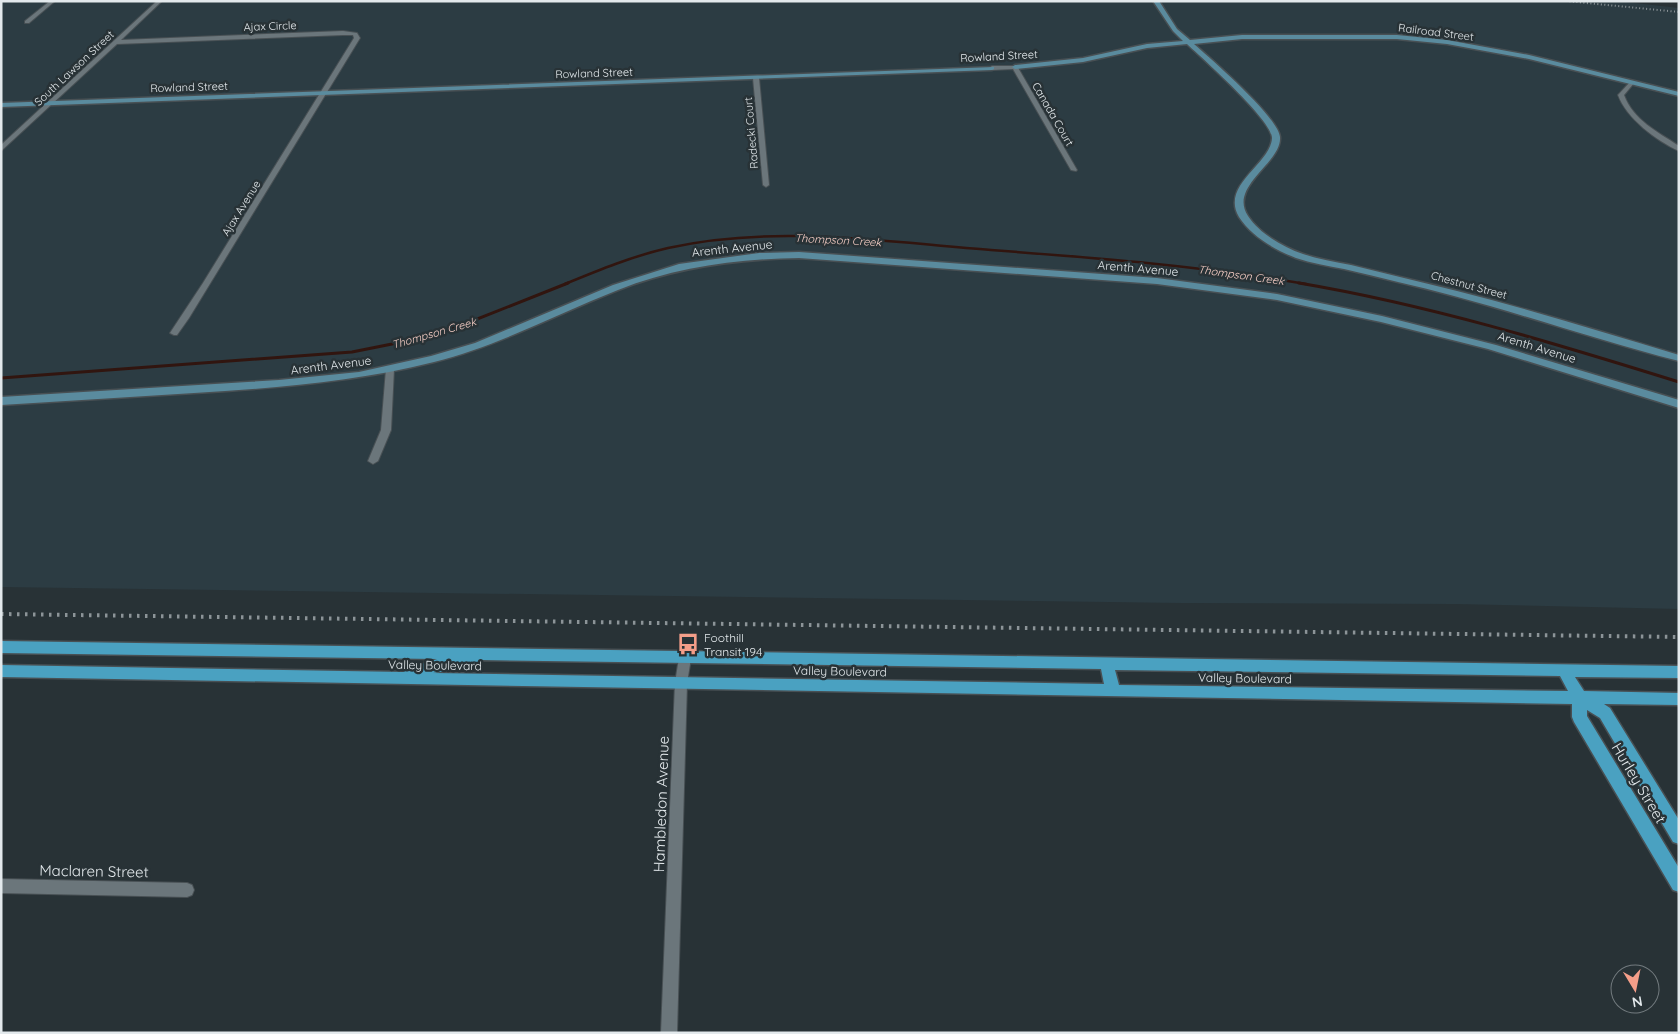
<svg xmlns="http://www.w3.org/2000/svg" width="1680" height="1034" viewBox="0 0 1680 1034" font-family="Quicksand,sans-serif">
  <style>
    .built { fill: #2c3c43 }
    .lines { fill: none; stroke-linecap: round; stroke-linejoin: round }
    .stream-far1 { stroke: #31150f; stroke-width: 2.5 }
    .stream { stroke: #31150f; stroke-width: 3 }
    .street-casing { stroke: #485054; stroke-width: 2 }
    .secondary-casing { stroke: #485054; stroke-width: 3 }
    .primary-casing { stroke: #485054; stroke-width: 3 }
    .street { fill: #6b767b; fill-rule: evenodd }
    .secondary { fill: #5a8b9e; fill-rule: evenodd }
    .primary { fill: #4aa1c1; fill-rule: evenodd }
    .rail-far1 { stroke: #8c9498; stroke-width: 2; stroke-dasharray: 1 2.5; stroke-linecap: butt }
    .rail { stroke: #8c9498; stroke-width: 4; stroke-dasharray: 2.5 5.5; stroke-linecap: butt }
    .labels { text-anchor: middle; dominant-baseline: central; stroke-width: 5; stroke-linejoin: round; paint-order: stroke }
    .far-street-label { font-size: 11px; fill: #e3e9ec; stroke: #283236 }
    .far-water-label { font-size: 11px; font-style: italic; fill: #f8d0c7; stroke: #283236 }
    .street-label { font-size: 12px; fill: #e3e9ec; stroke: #283236 }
    .poi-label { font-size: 12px; fill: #e3e9ec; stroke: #283236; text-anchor: start }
    .near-street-label { font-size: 15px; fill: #e3e9ec; stroke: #283236 }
  </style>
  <rect width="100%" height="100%" fill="#283236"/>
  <path class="built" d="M1,1H1617L1679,8V609L1455,604L1181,603L1,587Z"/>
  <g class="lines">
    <path class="stream-far1" d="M565,284C599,270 633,256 668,248C774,224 885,242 991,250C1097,258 1202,266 1306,284"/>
    <path class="stream" d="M1299,283C1429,305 1554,343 1679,382
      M1,378L352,352L402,342L452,329L568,283"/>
    <g class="street-casing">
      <path id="street" d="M50,1H55L29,23H25V21Z
        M157,1H162L121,40L343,31L357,33L360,38L189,318L177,335H174L170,333L203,283L354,38L353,35H343L117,44L1,151V145Z
        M1017,66L1077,170L1076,171L1071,170L1013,69L992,70L989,68L992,66Z
        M756,76L759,78L769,185L766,187L763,185L753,78Z
        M1631,81L1634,83L1624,95C1633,120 1658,132 1679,146V151C1657,141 1626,118 1618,95Z
        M390,366L394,369L391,430L378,461L373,464L368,461L381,430L386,369Z
        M685,653L689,655L691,658L687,683L677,1033H661L675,683L679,658L681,655Z
        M1,879L187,883L192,885L194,890L192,895L187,897L1,893Z"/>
    </g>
    <g class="secondary-casing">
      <path id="secondary" d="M1153,1H1159L1177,29L1190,40L1242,35H1397L1447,40L1529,55L1679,92V96L1529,59L1447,44L1397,39H1242L1194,44C1211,59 1278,117 1280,137C1282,163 1228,186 1248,216C1260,234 1283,247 1303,254C1318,259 1335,262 1351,265C1386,274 1422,282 1457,291C1532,310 1605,333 1679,355V361C1603,342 1529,316 1454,296C1417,286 1381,278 1344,269C1328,266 1311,263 1296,258C1275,250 1251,236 1239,217C1220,185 1271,164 1272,138C1272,120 1202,58 1187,44L1147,48L1083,62L1015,69L1012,67L1015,65L1083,58L1147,44L1183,41L1173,31Z
        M994,67V69L992,70L1,107V103Z
        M799,252L1157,278L1277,294L1382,316L1496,345L1679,400V408L1488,349L1381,322L1277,300L1157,284L799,258C737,259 676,267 618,290C557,314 498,346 434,362C355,382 275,388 194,393C130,397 66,401 1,405V397L279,380L359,372L431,356L475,343L613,285L679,264L759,253Z"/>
    </g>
    <g class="primary-casing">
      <path id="primary" d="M1,641L1679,666V678L1575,677L1584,691L1679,693V705L1604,704L1610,708L1679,820V844L1673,842L1600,718L1587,710V716L1679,868V892L1673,890L1574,722L1572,717V704L1,677V665L403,672L415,666L437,659L1,653ZM481,660L1101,669L1104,684L433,673L474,667L479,665ZM1115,670L1560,676L1568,691L1119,685Z"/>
    </g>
    <use href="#street" class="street"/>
    <use href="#secondary" class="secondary"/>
    <use href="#primary" class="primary"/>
    <path class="rail-far1" d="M1566,1L1679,12"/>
    <path class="rail" d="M1,614L1679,637"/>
  </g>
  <defs>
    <g id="bus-bare" transform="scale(1.725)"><path d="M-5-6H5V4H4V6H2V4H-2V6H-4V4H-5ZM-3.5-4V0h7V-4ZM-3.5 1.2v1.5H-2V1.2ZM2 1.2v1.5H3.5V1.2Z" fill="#f49e89" stroke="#283236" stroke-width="2.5" paint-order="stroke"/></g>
  </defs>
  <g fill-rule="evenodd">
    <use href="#bus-bare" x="688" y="644"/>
  </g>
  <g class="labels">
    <g class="far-street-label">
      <text transform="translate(270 26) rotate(-2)">Ajax Circle</text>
      <text transform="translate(1436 32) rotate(7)">Railroad Street</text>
      <text transform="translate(999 56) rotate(-3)">Rowland Street</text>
      <text transform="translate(74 68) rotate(-43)">South Lawson Street</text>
      <text transform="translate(594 73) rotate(-2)">Rowland Street</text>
      <text transform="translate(189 87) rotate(-2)">Rowland Street</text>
      <text transform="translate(1053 114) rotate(60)">Canada Court</text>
      <text transform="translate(751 133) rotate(-95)">Radecki Court</text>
      <text transform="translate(241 208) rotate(-58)">Ajax Avenue</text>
      <text transform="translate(1469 285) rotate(15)">Chestnut Street</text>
    </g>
    <g class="far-water-label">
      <text transform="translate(838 240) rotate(3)">Thompson Creek</text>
      <text transform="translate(1241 275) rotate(8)">Thompson Creek</text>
      <text transform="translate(434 333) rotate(-16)">Thompson Creek</text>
    </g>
    <g class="street-label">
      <text transform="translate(732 248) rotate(-6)">Arenth Avenue</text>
      <text transform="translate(1138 268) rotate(5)">Arenth Avenue</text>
      <text transform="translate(1537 347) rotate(17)">Arenth Avenue</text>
      <text transform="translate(331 365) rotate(-7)">Arenth Avenue</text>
      <text transform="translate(435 665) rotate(1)">Valley Boulevard</text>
      <text transform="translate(840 671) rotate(1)">Valley Boulevard</text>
      <text transform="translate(1245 678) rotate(1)">Valley Boulevard</text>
    </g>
    <g class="poi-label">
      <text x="704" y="637">Foothill<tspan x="704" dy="14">Transit 194</tspan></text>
    </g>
    <g class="near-street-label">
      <text transform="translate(1639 783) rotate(59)">Hurley Street</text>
      <text transform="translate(661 804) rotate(-88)">Hambledon Avenue</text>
      <text transform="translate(94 871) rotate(1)">Maclaren Street</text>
    </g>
  </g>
  <rect width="1680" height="1034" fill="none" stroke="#e3e9ec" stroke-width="5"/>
  <g transform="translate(1635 989) rotate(170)"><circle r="24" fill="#283236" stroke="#737b7f"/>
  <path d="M0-4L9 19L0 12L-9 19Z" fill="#f49e89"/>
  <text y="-8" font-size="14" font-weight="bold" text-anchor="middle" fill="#e3e9ec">N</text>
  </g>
</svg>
